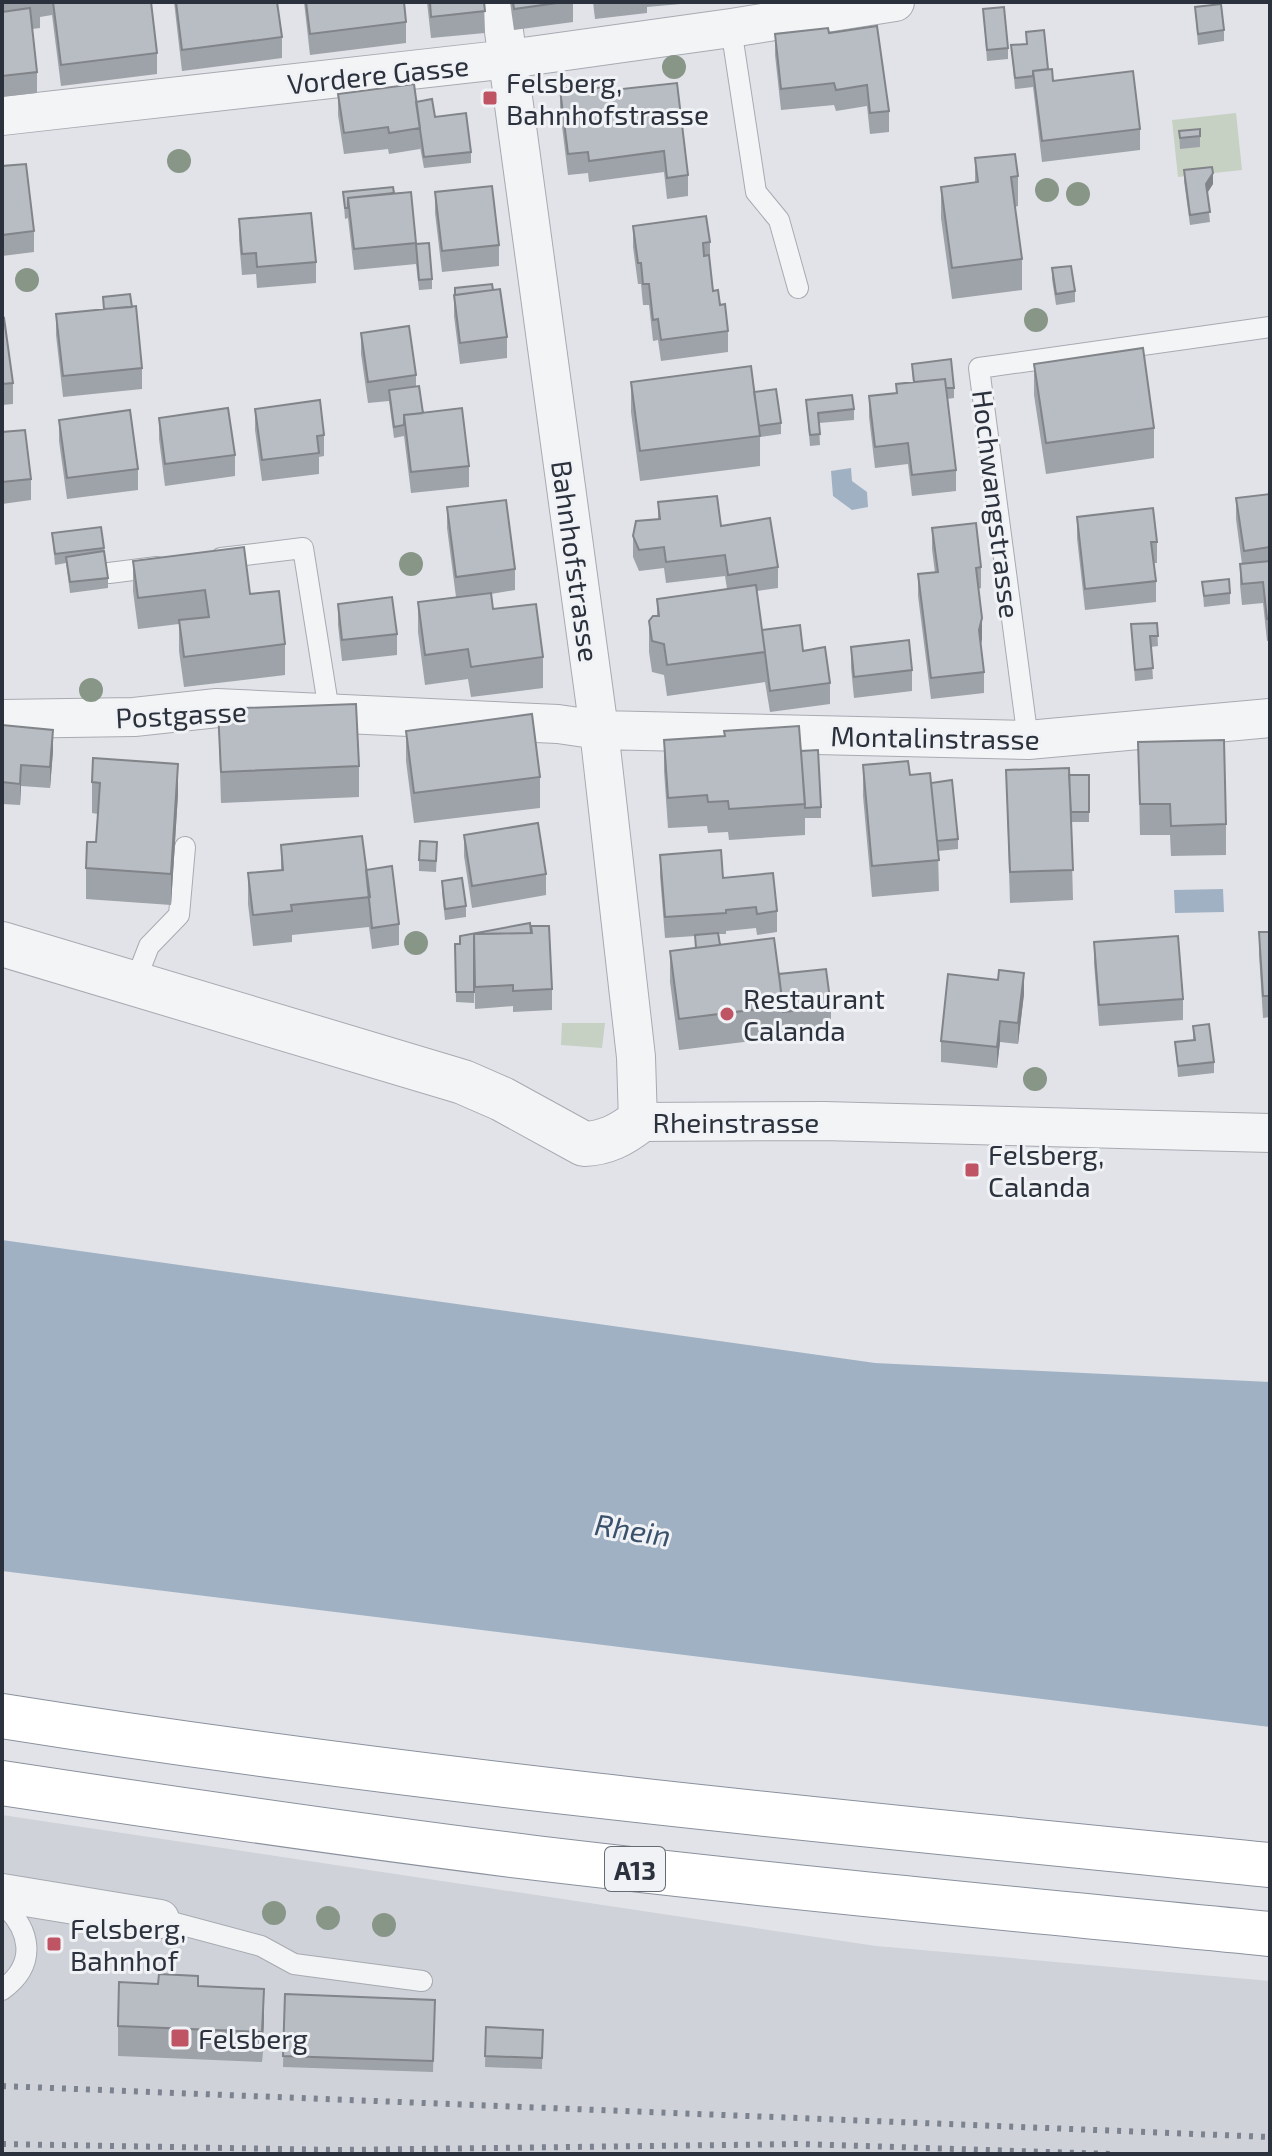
<svg xmlns="http://www.w3.org/2000/svg" width="1272" height="2156" viewBox="0 0 1272 2156" font-family="'Exo 2',sans-serif">
  <style>
    .built { fill: #cfd2d9 }
    .green { fill: #c6d1c3 }
    .water { fill: #a0b1c4 }
    .lines { fill: none; stroke-linecap: round; stroke-linejoin: round }
    .service-casing { stroke: #a7aab1; stroke-width: 22 }
    .minor-casing { stroke: #a7aab1; stroke-width: 40 }
    .tertiary-casing { stroke: #a7aab1; stroke-width: 46 }
    .motorway-casing { stroke: #8a919d; stroke-width: 46 }
    .service { stroke: #f3f4f6; stroke-width: 20 }
    .minor { stroke: #f3f4f6; stroke-width: 38 }
    .tertiary { stroke: #f3f4f6; stroke-width: 44 }
    .motorway { stroke: #fff; stroke-width: 44 }
    .rail { stroke: #7c838f; stroke-width: 6; stroke-dasharray: 4 8; stroke-linecap: butt }
    .tree { fill: #889688 }
    .wall { fill: #9ea3a9 }
    .shaded-wall { fill: #818489 }
    .building { fill: #b8bdc4; stroke: #818489; stroke-width: 2 }
    .poi-dot { fill: #bf5464; stroke: #f0f2f5; stroke-width: 3 }
    .labels { text-anchor: middle; dominant-baseline: central; stroke-width: 6; stroke-linejoin: round; paint-order: stroke }
    .shield { fill: #f0f2f5; stroke: #666c74; stroke-width: 2 }
    .shield-label { font-size: 26px; font-weight: bold; fill: #2b323d }
    .street-label { font-size: 28px; fill: #2b323d; stroke: #f0f2f5 }
    .poi-label { font-size: 28px; fill: #2b323d; stroke: #f0f2f5; text-anchor: start }
    .water-label { font-size: 30px; font-style: italic; fill: #3a516c; stroke: #f0f2f5 }
  </style>
  <rect width="100%" height="100%" fill="#e1e3e8"/>
  <path class="built" d="M2,1815L876,1946L1270,1981V2154H2Z"/>
  <path class="green" d="M1236,113L1242,170L1178,177L1172,120Z
    M562,1023H605L602,1048L561,1045Z"/>
  <path class="water" d="M851,468L852,481L867,492L868,507L852,510L833,496L831,471Z
    M1223,889L1224,912L1175,913L1174,890Z
    M2,1240L875,1363L1270,1382V1727L2,1571Z"/>
  <g class="lines">
    <g class="service-casing">
      <path id="service" d="M731,28L756,192L779,220L798,288
        M221,558L303,548L329,711
        M109,573L157,567
        M1028,740L979,368L1270,327
        M135,982L149,946L179,915L185,847
        M2,1903C31,1930 38,1964 2,1990
        M160,1919L261,1946L294,1964L422,1981"/>
    </g>
    <g class="minor-casing">
      <path id="minor" d="M500,2L599,730L636,1057L638,1122L824,1121L1270,1133
        M2,116L509,59L731,28L895,2
        M2,719L134,717L217,708L558,724L599,730L1028,740L1270,718
        M2,1893L160,1919"/>
    </g>
    <g class="tertiary-casing">
      <path id="tertiary" d="M2,944L463,1082L502,1099L584,1144C606,1143 621,1135 638,1122"/>
    </g>
    <g class="motorway-casing">
      <path id="motorway" d="M2,1716C423,1783 846,1823 1270,1865
        M2,1783C180,1810 358,1836 536,1858C780,1887 1025,1910 1270,1934"/>
    </g>
    <use href="#service" class="service"/>
    <use href="#minor" class="minor"/>
    <use href="#tertiary" class="tertiary"/>
    <use href="#motorway" class="motorway"/>
    <path class="rail" d="M2,2086L1270,2137
      M2,2144L339,2150L802,2144L1110,2154"/>
  </g>
  <g class="tree">
    <circle cx="674" cy="67" r="12"/>
    <circle cx="179" cy="161" r="12"/>
    <circle cx="1047" cy="190" r="12"/>
    <circle cx="1078" cy="194" r="12"/>
    <circle cx="27" cy="280" r="12"/>
    <circle cx="1036" cy="320" r="12"/>
    <circle cx="411" cy="564" r="12"/>
    <circle cx="91" cy="690" r="12"/>
    <circle cx="416" cy="943" r="12"/>
    <circle cx="1035" cy="1079" r="12"/>
    <circle cx="274" cy="1913" r="12"/>
    <circle cx="328" cy="1918" r="12"/>
    <circle cx="384" cy="1925" r="12"/>
  </g>
  <path class="wall" d="M2,2H151L157,53V74L61,86L52,15L40,17V28L32,29L37,72V93L2,97Z
    M174,2H277L282,37V58L182,71Z
    M304,2H404L406,22V43L310,55Z
    M427,2H484L485,33L431,38Z
    M510,2H573V22L514,30Z
    M593,2H692V3L647,7V13L595,19Z
    M1195,7L1224,30V41L1198,45Z
    M983,9L1008,48V59L987,61Z
    M1026,32L1048,69L1053,81L1140,129V150L1042,162L1033,87L1015,89L1011,45L1026,44Z
    M829,33L889,111V132L870,134L867,106L836,111L834,105L781,110L775,55V34Z
    M560,89L604,91L688,175V196L667,199L664,172L589,182L588,173L568,175L560,110Z
    M338,94L416,102L435,117L471,152V163L424,168L420,147V149L389,154L388,149L344,154L338,115Z
    M1179,131L1200,136V147L1180,149Z
    M975,158L1018,176V206L1015,207L1022,259V290L952,299L941,218V187L975,182Z
    M2,166L34,231V252L2,256Z
    M1184,170L1213,184L1207,193L1210,222L1190,225L1184,181Z
    M343,192L394,193L411,192L416,244L432,279V289L419,290L416,264L354,270L348,218L345,219Z
    M435,192L499,245V266L442,272L435,213Z
    M239,219L316,262V283L257,288L256,274L242,275L239,240Z
    M633,226L710,242V263L713,291L720,305L728,331V352L661,361L658,340L653,341L649,305H643L641,284H638L633,247Z
    M1052,268L1075,291V302L1056,305L1052,279Z
    M493,290L507,337V358L460,364L454,316V295Z
    M103,297L132,307L142,368V389L63,397L56,335V314L103,310Z
    M2,319L13,383V404L2,405Z
    M361,333L416,375V386L423,413L469,466V487L411,493L404,436L394,438L389,401L368,403L361,354Z
    M912,364L954,388V398L947,399L956,470V491L912,496L908,464L875,468L869,417V396L896,393V384L913,382Z
    M1034,364L1154,428V458L1046,474L1034,395Z
    M631,382L754,392L781,423V434L760,437V466L640,481L631,412Z
    M806,400L854,409V420L819,423L820,445L810,446Z
    M255,409L324,435V456L319,457V474L262,481L255,430Z
    M159,418L235,455V476L165,486L159,439Z
    M59,420L138,469V490L67,499L59,441Z
    M2,432L31,479V500L2,504Z
    M1270,494V640L1267,641L1263,603L1242,605L1240,585V564H1242L1236,519V498Z
    M658,502L721,526L778,567V588L757,591L762,630L803,651L830,683V704L770,712L765,682L667,696L664,675L652,672L649,652V621L657,616V599L727,589L725,576L666,583L664,568L639,571L633,557V536L658,520Z
    M447,507L515,569V590L491,594L493,609L543,657V688L471,697L468,679L425,685L418,632V602L456,597L447,528Z
    M1077,517L1157,542V563H1154L1156,581V602L1085,610L1077,538Z
    M101,527L108,578V588L70,593L66,563L55,565L52,533Z
    M932,528L981,567V588L978,589L982,639L981,645L984,672V693L931,699L918,596V574L935,573L932,549Z
    M133,561L250,594L285,644V675L184,687L179,651V624L138,629L133,591Z
    M1202,582L1230,593V604L1204,607Z
    M338,604L397,634V655L342,661L338,625Z
    M1157,623L1158,646L1151,647L1153,679L1135,681L1131,624Z
    M851,647L912,670V691L854,698L851,668Z
    M218,709L359,766V797L221,803Z
    M2,725L53,751L50,788L21,786L20,805L2,804Z
    M406,731L540,777V808L414,823L406,761Z
    M664,740L801,751L821,807V818H805V835L729,840L728,832L708,833L707,826L668,828L664,771Z
    M1138,742L1226,824V855L1171,856L1170,835H1140Z
    M863,765L910,775L931,783L958,839V849L938,851L939,891L872,897L863,796Z
    M1006,770L1069,775H1089V822H1071L1073,900L1010,903Z
    M92,782L178,794L171,905L86,899V868L96,842L98,814L92,813Z
    M464,835L546,874V895L472,908L464,856Z
    M281,845L366,870L399,924V945L372,949L369,927L292,935V942L253,946L248,904V873L281,870Z
    M437,853L436,872L419,871V860Z
    M660,855L723,878L777,911V932L757,935L756,928L726,931V934H719L720,945L779,974L831,1007V1028L783,1033V1037L679,1050L670,982V951L695,948V936L665,938L660,876Z
    M442,881L466,906V917L445,920L442,892Z
    M1259,932H1270V1017L1263,1018L1259,954Z
    M531,933L552,989V1010L513,1012V1006L475,1009L474,955V1003L456,1002L455,944Z
    M1094,942L1183,999V1020L1099,1026L1094,963Z
    M998,980L1024,994L1018,1044L1000,1042L997,1068L941,1062V1041Z
    M1193,1026L1214,1062V1073L1178,1077L1175,1042L1193,1040Z
    M158,1984L198,1986L264,2019L262,2062L118,2056V2026Z
    M285,1994L435,2000L433,2072L283,2067Z
    M486,2027L543,2030L542,2069L485,2067Z"/>
  <path class="shaded-wall" d="M1213,173V184L1206,195V184Z
    M982,618V639L979,651V630Z
    M53,730V751L50,788V767Z
    M178,764V794L171,905V874Z
    M21,765V786L20,805V784Z
    M1024,973V994L1018,1044V1023Z
    M1000,1021V1042L997,1068V1047Z
    M264,1989V2019L262,2062V2032Z"/>
  <path class="building" d="M53,2H151L157,53L61,65Z
    M176,2H277L282,37L182,50Z
    M306,2H404L406,22L310,34Z
    M430,2H484L485,11L431,17Z
    M513,2H564L514,9Z
    M1221,4L1224,30L1198,34L1195,7Z
    M1004,7L1008,48L987,50L983,9Z
    M30,8L37,72L2,76V12Z
    M877,26L889,111L870,113L867,85L836,90L834,83L781,89L775,34L828,28L829,33Z
    M1044,30L1048,69L1033,71V76L1015,78L1011,45L1027,44L1026,32Z
    M1052,69L1053,81L1133,71L1140,129L1042,141L1033,71Z
    M677,83L688,175L667,178L664,151L589,161L588,152L568,154L560,89L585,86L586,90L603,87L604,91Z
    M414,84L420,128L389,133L388,127L344,133L338,94Z
    M432,99L435,117L466,113L471,152L424,157L416,102Z
    M1200,129V136L1180,138L1179,131Z
    M1015,154L1018,176L1011,177L1022,259L952,268L941,187L978,182L975,158Z
    M26,164L34,231L2,235V166Z
    M1212,167L1213,173L1206,184L1210,212L1190,215L1184,170Z
    M492,186L499,245L442,251L435,192Z
    M393,187L394,193L348,198V208H345L343,192Z
    M411,192L416,243L354,249L348,198Z
    M311,213L316,262L257,267L256,253L242,254L239,219Z
    M706,216L710,242L703,243L704,256L709,255L713,291L718,290L720,305L725,304L728,331L661,340L658,319L653,320L649,284H643L641,263H638L633,226Z
    M429,243L432,279L419,280L416,244Z
    M1071,266L1075,291L1056,294L1052,268Z
    M492,284L493,290L455,295V288Z
    M500,289L507,337L460,343L454,295Z
    M130,294L132,307L104,309L103,297Z
    M136,306L142,368L63,376L56,314Z
    M4,318L13,383L2,384V319Z
    M409,326L416,375L368,382L361,333Z
    M1143,348L1154,428L1046,443L1034,364Z
    M951,359L954,388H946L945,379L914,382L912,364Z
    M751,366L760,436L640,451L631,382Z
    M945,379L956,470L912,475L908,443L875,447L869,396L897,393L896,384Z
    M419,386L423,413L404,415V425L394,427L389,390Z
    M776,389L781,423L759,426L754,392Z
    M852,395L854,409L818,413L820,434L810,435L806,400Z
    M320,400L324,435L317,436L319,453L262,460L255,409Z
    M228,408L235,455L165,464L159,418Z
    M462,408L469,466L411,472L404,415Z
    M130,410L138,469L67,478L59,420Z
    M25,430L31,479L2,482V432Z
    M1270,494V547L1244,551L1236,498Z
    M717,496L721,526L770,518L778,567L728,575L725,555L666,562L664,547L639,550L633,536L636,521L660,519L658,502Z
    M506,500L515,569L456,577L447,507Z
    M1153,508L1157,542H1151L1156,581L1085,589L1077,517Z
    M976,523L981,567L976,568L982,618L979,630L984,672L931,678L918,574L938,572L932,528Z
    M101,527L104,548L55,554L52,533Z
    M244,547L250,594L279,591L285,644L184,657L179,620L209,617L205,590L138,598L133,561Z
    M104,551L108,578L70,582L66,557Z
    M1270,561V619H1267L1263,582L1242,584L1240,564Z
    M1229,579L1230,593L1204,596L1202,582Z
    M756,585L765,652L667,665L664,644L652,641L649,621L653,616H659L657,599Z
    M491,593L493,609L536,604L543,657L471,667L468,649L425,655L418,602Z
    M392,597L397,634L342,640L338,604Z
    M1157,623L1158,636H1150L1153,668L1135,670L1131,624Z
    M800,625L803,651L825,647L830,683L770,691L762,630Z
    M909,640L912,670L854,677L851,647Z
    M356,704L359,766L221,772L218,709Z
    M532,714L540,777L414,793L406,731Z
    M2,725L53,730L50,767L21,765L20,784L2,782Z
    M799,726L805,804L729,809L728,801L708,802L707,795L668,798L664,740L725,736L724,731Z
    M1224,740L1226,824L1171,826L1170,804H1140L1138,742Z
    M818,750L821,807L805,808L801,751Z
    M93,758L178,764L171,874L86,868L87,842H96L100,783L92,782Z
    M908,761L910,775L930,773L939,860L872,866L863,765Z
    M1069,768L1073,870L1010,872L1006,770Z
    M1069,775H1089V812H1071Z
    M952,780L958,839L937,841L931,783Z
    M538,823L546,874L472,886L464,835Z
    M362,836L370,897L291,905L292,911L253,915L248,873L283,870L281,845Z
    M420,841L437,842L436,861L419,860Z
    M721,850L723,878L773,873L777,911L757,914L756,907L726,910V913L665,917L660,855Z
    M392,866L399,924L372,928L366,870Z
    M462,878L466,906L445,909L442,881Z
    M530,923L531,933L474,934V992H456L455,944H460V936Z
    M531,926H549L552,989L513,991V985L475,987L474,934L532,933Z
    M1259,932H1270V996H1263Z
    M718,933L720,945L696,948L695,935Z
    M1178,936L1183,999L1099,1005L1094,942Z
    M774,938L783,1006L679,1019L670,951Z
    M826,969L831,1007L783,1012L779,974Z
    M999,970L1024,973L1018,1023L1000,1021L997,1047L941,1041L948,974L998,980Z
    M1209,1024L1214,1062L1178,1066L1175,1042L1195,1040L1193,1026Z
    M159,1974L198,1976V1986L264,1989L262,2032L118,2026L119,1982L158,1984Z
    M285,1994L435,2000L433,2061L283,2056Z
    M486,2027L543,2030L542,2058L485,2056Z"/>
  <g class="poi-dot">
    <rect x="482" y="90" width="16" height="16" rx="4"/>
    <circle cx="727" cy="1014" r="8"/>
    <rect x="964" y="1162" width="16" height="16" rx="4"/>
    <rect x="46" y="1936" width="16" height="16" rx="4"/>
    <rect x="170" y="2028" width="20" height="20" rx="4"/>
  </g>
  <g class="labels">
    <rect class="shield" x="605" y="1847" width="60" height="44" rx="6"/>
    <g class="shield-label">
      <text x="635" y="1869">A13</text>
    </g>
    <g class="street-label">
      <text transform="translate(378 74) rotate(-6)">Vordere Gasse</text>
      <text transform="translate(997 504) rotate(83)">Hochwangstrasse</text>
      <text transform="translate(576 561) rotate(82)">Bahnhofstrasse</text>
      <text transform="translate(181 714) rotate(-3)">Postgasse</text>
      <text transform="translate(935 737) rotate(1)">Montalinstrasse</text>
      <text x="736" y="1122">Rheinstrasse</text>
    </g>
    <g class="poi-label">
      <text x="506" y="82">Felsberg,<tspan x="506" dy="32">Bahnhofstrasse</tspan></text>
      <text x="743" y="998">Restaurant<tspan x="743" dy="32">Calanda</tspan></text>
      <text x="988" y="1154">Felsberg,<tspan x="988" dy="32">Calanda</tspan></text>
      <text x="70" y="1928">Felsberg,<tspan x="70" dy="32">Bahnhof</tspan></text>
      <text x="198" y="2038">Felsberg</text>
    </g>
    <g class="water-label">
      <text transform="translate(633 1529) rotate(9)">Rhein</text>
    </g>
  </g>
  <rect width="1272" height="2156" fill="none" stroke="#2b323d" stroke-width="8"/>
</svg>
